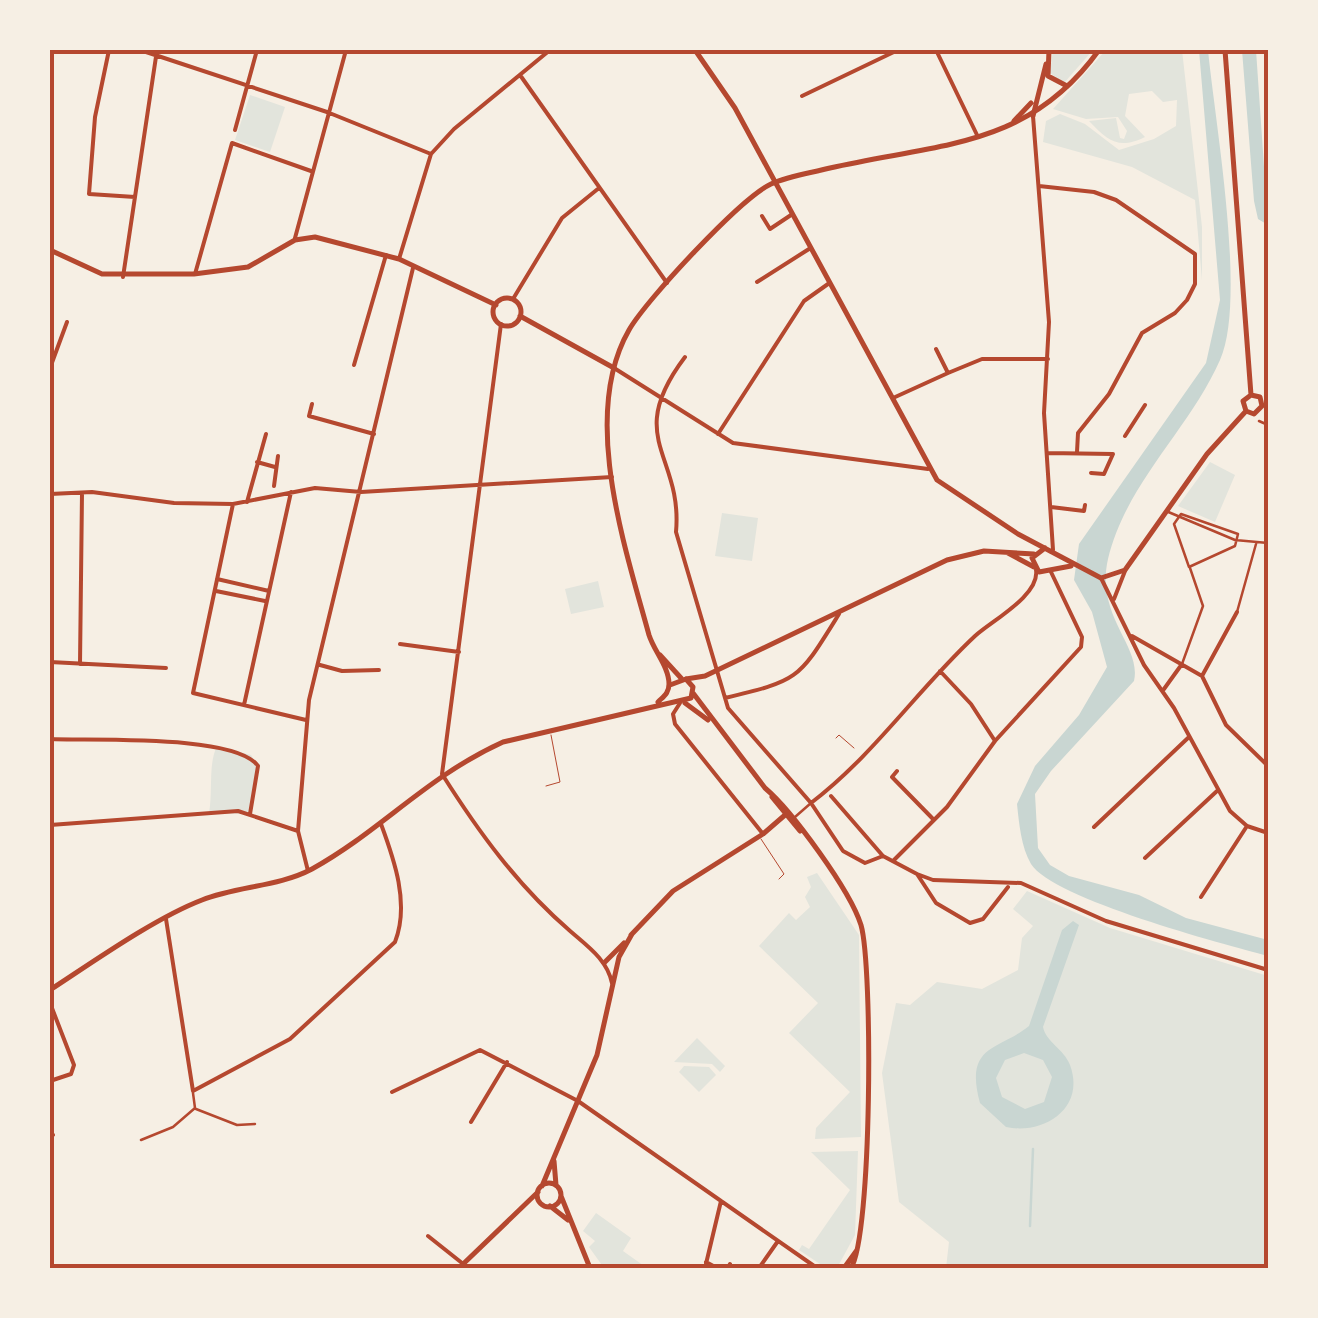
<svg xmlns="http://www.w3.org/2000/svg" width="1318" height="1318" viewBox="0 0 1318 1318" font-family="Karla,sans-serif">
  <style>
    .green { fill: #e2e4dc }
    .water { fill: #c9d6d2; fill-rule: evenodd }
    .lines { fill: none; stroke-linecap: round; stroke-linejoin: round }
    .stream { stroke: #c9d6d2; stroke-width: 2.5 }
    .service { stroke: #b5482f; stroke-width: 1 }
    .pedestrian { stroke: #b5482f; stroke-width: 2.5 }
    .minor { stroke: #b5482f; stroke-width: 4 }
    .tertiary { stroke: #b5482f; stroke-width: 5 }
    .secondary { stroke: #b5482f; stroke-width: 5 }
    .neatline { fill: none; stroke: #b5482f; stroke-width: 4 }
  </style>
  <rect width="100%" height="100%" fill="#f6efe4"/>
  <path class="green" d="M1053,50H1093L1064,83L1050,73Z
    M1106,50H1182L1202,227V280L1195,200L1132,167L1043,142L1046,121L1060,114L1085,124L1119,150L1154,139L1176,126L1177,100L1163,102L1152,91L1129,94L1125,116L1145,137C1119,150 1108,141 1089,121L1116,118L1120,138L1124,139L1127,131L1118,117L1086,119L1053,109Z
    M250,95L285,107L270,152L235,140Z
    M1210,462L1235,475L1215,522L1178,506Z
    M722,513L758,518L752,561L715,556Z
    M598,581L604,607L571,614L565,589Z
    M217,746L251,755L258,766L250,814L209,813C213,791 208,764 217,746Z
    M817,873L859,935L861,1137L815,1139L816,1128L850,1092L789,1033L818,1003L759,946L789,913L796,920L810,907L805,897L811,887L807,877Z
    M1027,891L1110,928L1268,976V1268H946L949,1242L899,1202L882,1073L896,1003L910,1005L937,982L982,989L1018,970L1022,938L1033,926L1013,909Z
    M697,1038L725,1066L720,1072L712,1064L674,1062Z
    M684,1066L709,1067L716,1075L699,1092L679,1072Z
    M858,1151L855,1235L837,1268H826L799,1250L802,1245L809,1249L850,1190L811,1152Z
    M596,1213L631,1238L623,1251L647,1268H604L589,1247L595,1241L583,1231Z"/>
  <path class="water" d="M1199,50H1208C1215,122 1247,300 1220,360C1189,430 1126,483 1108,559C1095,617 1142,646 1134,681L1051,771L1035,794L1038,848L1050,865L1069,876L1139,895L1186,918L1268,940V956C1223,944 1053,899 1031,864C1021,847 1019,823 1017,804L1035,766L1079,715L1107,667L1092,612L1074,580L1079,544L1206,363L1220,300Z
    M1242,50H1256L1268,225L1258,219L1254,201Z
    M1073,921L1079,925L1043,1027C1046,1042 1064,1049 1070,1065C1086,1108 1044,1135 1006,1127L980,1103C964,1044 998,1051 1029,1026L1062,930ZM1024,1053L1043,1060L1052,1077L1044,1102L1025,1109L1002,1097L996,1078L1005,1060Z"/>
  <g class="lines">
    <path class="stream" d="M1030,1226L1033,1149"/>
    <path class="service" d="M836,738L839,735L854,748
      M546,786L560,782L551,735
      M761,839L784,874L779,879"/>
    <path class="pedestrian" d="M1259,421L1268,425
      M1166,511L1235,540L1268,543
      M1181,514L1238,534L1235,546L1189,567L1174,524Z
      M1237,612L1256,544
      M1182,664L1203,606L1190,568
      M795,817L811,803
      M196,1109L237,1125L255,1124
      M141,1140L173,1127L195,1108L193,1093"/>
    <path class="minor" d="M109,50L95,117L89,194L135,197
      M140,50L327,112L431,154
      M936,50L978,137
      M520,75L667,283
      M802,96L898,50
      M1033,116L1049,322L1044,413L1053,550
      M235,130L257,50
      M1039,186L1094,192L1116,200L1195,254V284L1187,300L1175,313L1142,333L1109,394L1078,433L1077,452
      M762,216L770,229L791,215
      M295,238L346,50
      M399,259L431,154L454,129L550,50
      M195,274L232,143L311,171
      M123,277L157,50
      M757,282L809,249
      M513,299L562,218L599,188
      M501,324L442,774C478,831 517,885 569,930C587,946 607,959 612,983
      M936,349L948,373L982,359H1048
      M685,357C623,439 683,454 676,532L728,708L811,803L843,851L865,863L883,856
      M354,365L386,255
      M50,368L67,322
      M614,368L733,443L928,469
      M893,398L948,373
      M312,404L309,416L374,434
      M718,434L804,301L828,284
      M1125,436L1145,405
      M1047,453L1113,454L1104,474L1091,473
      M257,462L275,467
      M274,486L278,456
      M50,494L92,492L174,503L233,504L315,488L361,492L612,477
      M247,502L266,434
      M233,504L193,693L306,720
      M1051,507L1084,511L1085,505
      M1101,578L1144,665L1174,708L1230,811L1247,826L1268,833
      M217,579L269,591
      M216,591L265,601
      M1114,599L1125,571
      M1132,636L1202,676
      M400,644L459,652
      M50,662L166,668
      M80,664L82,493
      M320,665L342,671L379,670
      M940,671L971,704L995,741
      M1202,676L1226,725L1268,766
      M1202,676L1237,612
      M1164,689L1182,664
      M725,698C800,680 798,680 839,614
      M680,703L673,714L675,724L763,834
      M244,705L291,492
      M50,739C92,741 236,734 258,766L250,814
      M897,771L892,777L934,820
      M831,796L883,856L917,874L933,880L1021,883L1106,921L1268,970
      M811,803C874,755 918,689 975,636C993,620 1040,595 1036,570
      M50,825L238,811L298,831
      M1094,827L1189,737
      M1145,858L1217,791
      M894,860L947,807L995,741L1081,647L1082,637L1051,572
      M308,871L298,831L309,700L413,268
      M917,874L936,903L970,923L983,919L1008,887
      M1201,897L1247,826
      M166,919L193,1091L290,1039L395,942C410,904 394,859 381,824
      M50,1003L74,1065L71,1074L50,1081
      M392,1092L480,1050L578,1101L817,1268
      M471,1122L507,1062
      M50,1131L53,1135
      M428,1236L462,1263
      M706,1262L717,1268
      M705,1268L721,1201
      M728,1268L730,1264
      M759,1268L778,1241"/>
    <path class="tertiary" d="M695,50L735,108L937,480L1018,534L1101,578L1125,570L1207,454L1246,411L1243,401L1251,395
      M1049,50L1048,76L1067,86
      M1225,50L1251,395
      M1033,116L1046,64
      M1014,121L1031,103
      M50,250L102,274H194L248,267L295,240L315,237L399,259L496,305
      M493 312a14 14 0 1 1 28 0a14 14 0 1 1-28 0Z
      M520,316L614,368
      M1246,411L1254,414L1262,406L1260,397L1251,395
      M1045,548L1032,558L1039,572L1071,566
      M1008,553L1034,567
      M686,679L705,676L947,560L984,551L1034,554
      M631,935L673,891L763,834L785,815
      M604,963L624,943
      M554,1161L556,1185
      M537 1195a12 12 0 1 1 24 0a12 12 0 1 1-24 0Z
      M542,1186L597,1055L619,957L632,934
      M561,1196L590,1268
      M550,1206L568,1220
      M459,1268L538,1192"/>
    <path class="secondary" d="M660,655L681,678
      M693,693L765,788
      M658,702C664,696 669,693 669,684C669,667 654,651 649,635C625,547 580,415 629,330C646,300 741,198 771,184C789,176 811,173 830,168C938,143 1028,149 1099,50
      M685,703L708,720
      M765,788C792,811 850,890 861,925C873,967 872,1235 851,1268
      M772,797L800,831
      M50,990C93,962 155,918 202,900C237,886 278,887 312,869C382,830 426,777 503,742L691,698L693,687L686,679L670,685
      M844,1268L857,1250"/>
  </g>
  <rect width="1318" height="1318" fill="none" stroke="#f6efe4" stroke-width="105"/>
  <rect x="52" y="52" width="1214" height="1214" class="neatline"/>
</svg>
